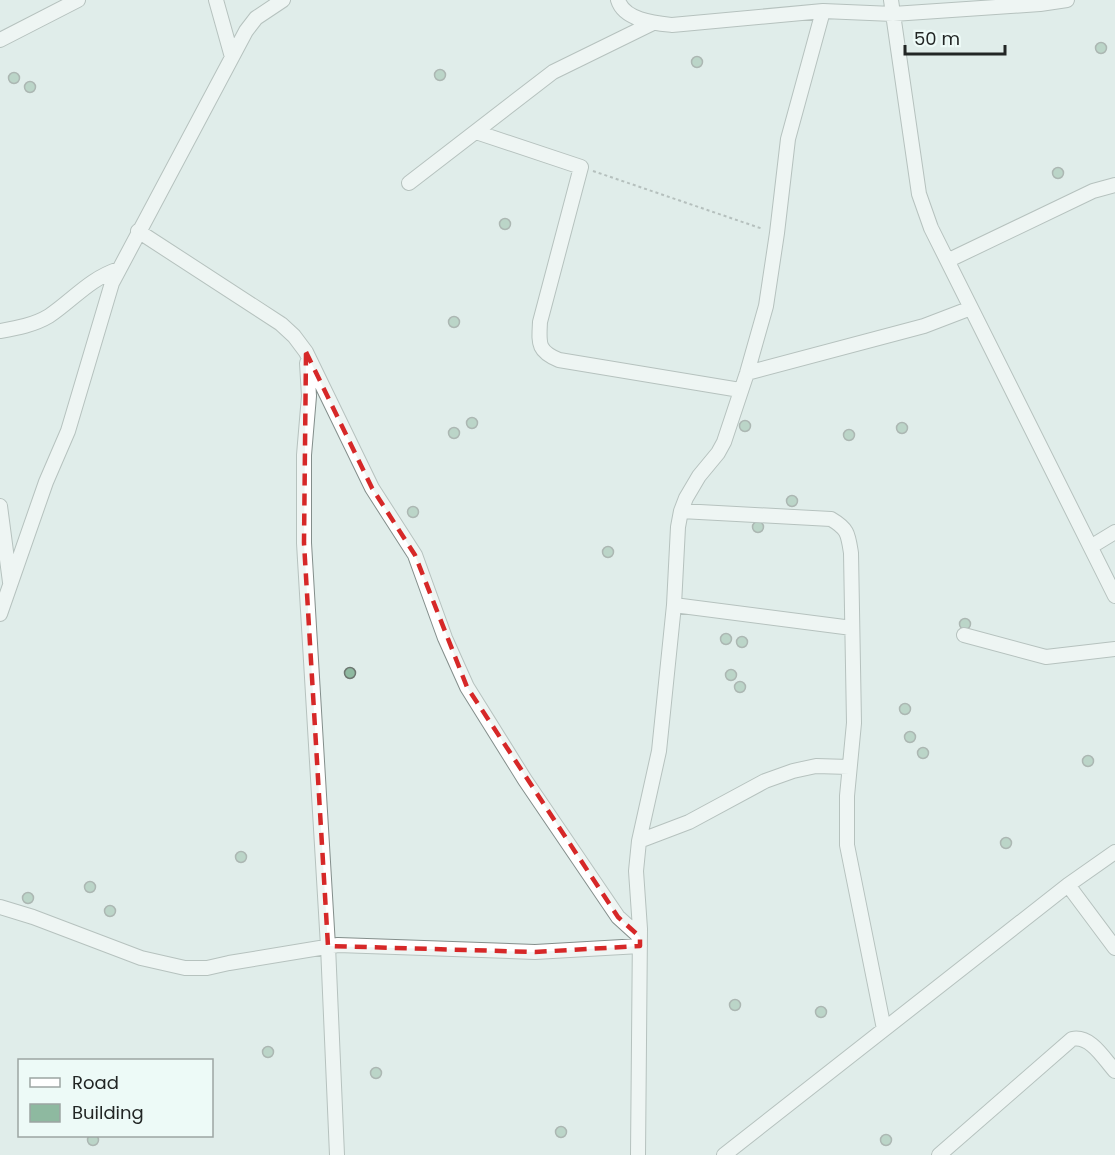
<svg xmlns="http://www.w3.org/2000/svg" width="1115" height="1155" viewBox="0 0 1115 1155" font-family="Poppins,sans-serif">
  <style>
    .building { fill: #8eb9a0; stroke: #6d7771; stroke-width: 1.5 }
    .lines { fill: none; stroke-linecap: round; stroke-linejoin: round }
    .minor-casing { stroke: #838e8b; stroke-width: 16 }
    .path { stroke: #828b89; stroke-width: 2; stroke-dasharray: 3 3; stroke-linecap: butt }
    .minor { stroke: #fff; stroke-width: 14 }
    .marked { fill: none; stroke: #d62828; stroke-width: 4.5; stroke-dasharray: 12 8; stroke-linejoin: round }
  </style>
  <rect width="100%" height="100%" fill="#e0edea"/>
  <path class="building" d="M1095.5 48a5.5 5.5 0 1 1 11 0a5.5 5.5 0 1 1-11 0Z
    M691.5 62a5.5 5.5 0 1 1 11 0a5.5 5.5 0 1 1-11 0Z
    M434.5 75a5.5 5.5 0 1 1 11 0a5.5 5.5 0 1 1-11 0Z
    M8.5 78a5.5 5.5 0 1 1 11 0a5.5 5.5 0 1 1-11 0Z
    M24.5 87a5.5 5.5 0 1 1 11 0a5.5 5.5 0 1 1-11 0Z
    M1052.5 173a5.5 5.5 0 1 1 11 0a5.5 5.5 0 1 1-11 0Z
    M499.5 224a5.5 5.5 0 1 1 11 0a5.5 5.5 0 1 1-11 0Z
    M448.5 322a5.5 5.5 0 1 1 11 0a5.5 5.5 0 1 1-11 0Z
    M466.5 423a5.5 5.5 0 1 1 11 0a5.5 5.5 0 1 1-11 0Z
    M739.5 426a5.5 5.5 0 1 1 11 0a5.5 5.5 0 1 1-11 0Z
    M896.5 428a5.5 5.5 0 1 1 11 0a5.5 5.5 0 1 1-11 0Z
    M448.5 433a5.5 5.5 0 1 1 11 0a5.5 5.5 0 1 1-11 0Z
    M843.5 435a5.5 5.5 0 1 1 11 0a5.5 5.5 0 1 1-11 0Z
    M786.5 501a5.5 5.5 0 1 1 11 0a5.5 5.5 0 1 1-11 0Z
    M407.5 512a5.5 5.5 0 1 1 11 0a5.5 5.5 0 1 1-11 0Z
    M752.5 527a5.5 5.5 0 1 1 11 0a5.5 5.5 0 1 1-11 0Z
    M602.5 552a5.5 5.5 0 1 1 11 0a5.5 5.5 0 1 1-11 0Z
    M959.5 624a5.5 5.5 0 1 1 11 0a5.5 5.5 0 1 1-11 0Z
    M720.5 639a5.5 5.5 0 1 1 11 0a5.5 5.5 0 1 1-11 0Z
    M736.5 642a5.5 5.5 0 1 1 11 0a5.5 5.5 0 1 1-11 0Z
    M344.5 673a5.5 5.5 0 1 1 11 0a5.5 5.5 0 1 1-11 0Z
    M725.5 675a5.5 5.5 0 1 1 11 0a5.5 5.5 0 1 1-11 0Z
    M734.5 687a5.5 5.5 0 1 1 11 0a5.5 5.5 0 1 1-11 0Z
    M899.5 709a5.5 5.5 0 1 1 11 0a5.5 5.5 0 1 1-11 0Z
    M904.5 737a5.5 5.5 0 1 1 11 0a5.5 5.5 0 1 1-11 0Z
    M917.5 753a5.5 5.5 0 1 1 11 0a5.5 5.5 0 1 1-11 0Z
    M1082.5 761a5.5 5.5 0 1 1 11 0a5.5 5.5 0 1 1-11 0Z
    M1000.5 843a5.5 5.5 0 1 1 11 0a5.5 5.5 0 1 1-11 0Z
    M235.5 857a5.5 5.5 0 1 1 11 0a5.5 5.5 0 1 1-11 0Z
    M84.5 887a5.5 5.5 0 1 1 11 0a5.5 5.5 0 1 1-11 0Z
    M22.5 898a5.5 5.5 0 1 1 11 0a5.5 5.5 0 1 1-11 0Z
    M104.5 911a5.5 5.5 0 1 1 11 0a5.5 5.5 0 1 1-11 0Z
    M729.5 1005a5.5 5.5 0 1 1 11 0a5.5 5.5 0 1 1-11 0Z
    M815.5 1012a5.5 5.5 0 1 1 11 0a5.5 5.5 0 1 1-11 0Z
    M262.5 1052a5.5 5.5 0 1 1 11 0a5.5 5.5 0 1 1-11 0Z
    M370.5 1073a5.5 5.5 0 1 1 11 0a5.5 5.5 0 1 1-11 0Z
    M555.5 1132a5.5 5.5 0 1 1 11 0a5.5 5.5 0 1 1-11 0Z
    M880.5 1140a5.5 5.5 0 1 1 11 0a5.5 5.5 0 1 1-11 0Z
    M87.5 1140a5.5 5.5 0 1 1 11 0a5.5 5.5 0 1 1-11 0Z"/>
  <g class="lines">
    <g class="minor-casing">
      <path id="minor" d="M216,0L232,57
        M618,0C624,20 654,23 672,25L823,11L893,14L1040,4L1067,0
        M891,0L919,194L931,228L1115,596
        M0,40L78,0
        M476,132L581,167L540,322C539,343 537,351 559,360L740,390
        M409,183L553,72L653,23
        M138,231L281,324L294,336L306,352L372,488L415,555L445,638L467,687L525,780L618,917L640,937
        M949,260L1093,191L1115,185
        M0,331C17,328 34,325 49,316C74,299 89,279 119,269
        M307,363L309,396L304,455V543L328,946L337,1155
        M747,373L924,326L971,308
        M0,506L10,582
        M681,511L831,519C848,529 848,534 851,553L854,723L847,796V845L884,1029
        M1092,546L1115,532
        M674,605L852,628
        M0,614L46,482L68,431L112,283L246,31L256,18L283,0
        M964,635L1046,657L1115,649
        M639,841L689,822L765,781L793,771L816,766L849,767
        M1068,885L1115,948
        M0,907L33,917L141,958L185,968H207L229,963L338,945L535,952L640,946
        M638,1155L640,929L636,871L639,841L659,751L674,605L678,527L681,511L686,498L699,476L718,453L724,442L747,373L766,306L777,233L788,139L823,11
        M724,1155L1068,885L1115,852
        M939,1155L1072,1039C1091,1035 1104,1059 1115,1071"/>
    </g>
    <path class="path" d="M593,171L763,229"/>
    <use href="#minor" class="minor"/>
  </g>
  <path d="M0 0H1115V1155H0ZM306,352L372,488L415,555L467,687L618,917L640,937V946L535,952L328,946L304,543Z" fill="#e0edea" fill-opacity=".55" fill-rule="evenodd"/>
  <path class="marked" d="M306,352L372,488L415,555L467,687L618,917L640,937V946L535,952L328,946L304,543Z"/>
  <rect x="18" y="1059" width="195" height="78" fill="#edfaf7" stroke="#9ca5a3" stroke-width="1.5"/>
  <rect x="30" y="1078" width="30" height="9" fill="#ffffff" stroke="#9ca5a3" stroke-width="1.5"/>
  <text x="72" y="1089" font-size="18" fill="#222625">Road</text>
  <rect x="30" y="1104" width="30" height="18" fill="#8eb9a0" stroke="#9ca5a3" stroke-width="1.5"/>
  <text x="72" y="1119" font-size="18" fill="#222625">Building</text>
  <path d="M905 45v9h100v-9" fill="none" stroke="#222625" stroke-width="3"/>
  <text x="914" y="45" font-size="18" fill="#222625" stroke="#edfaf7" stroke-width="4.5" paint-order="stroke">50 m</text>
</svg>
